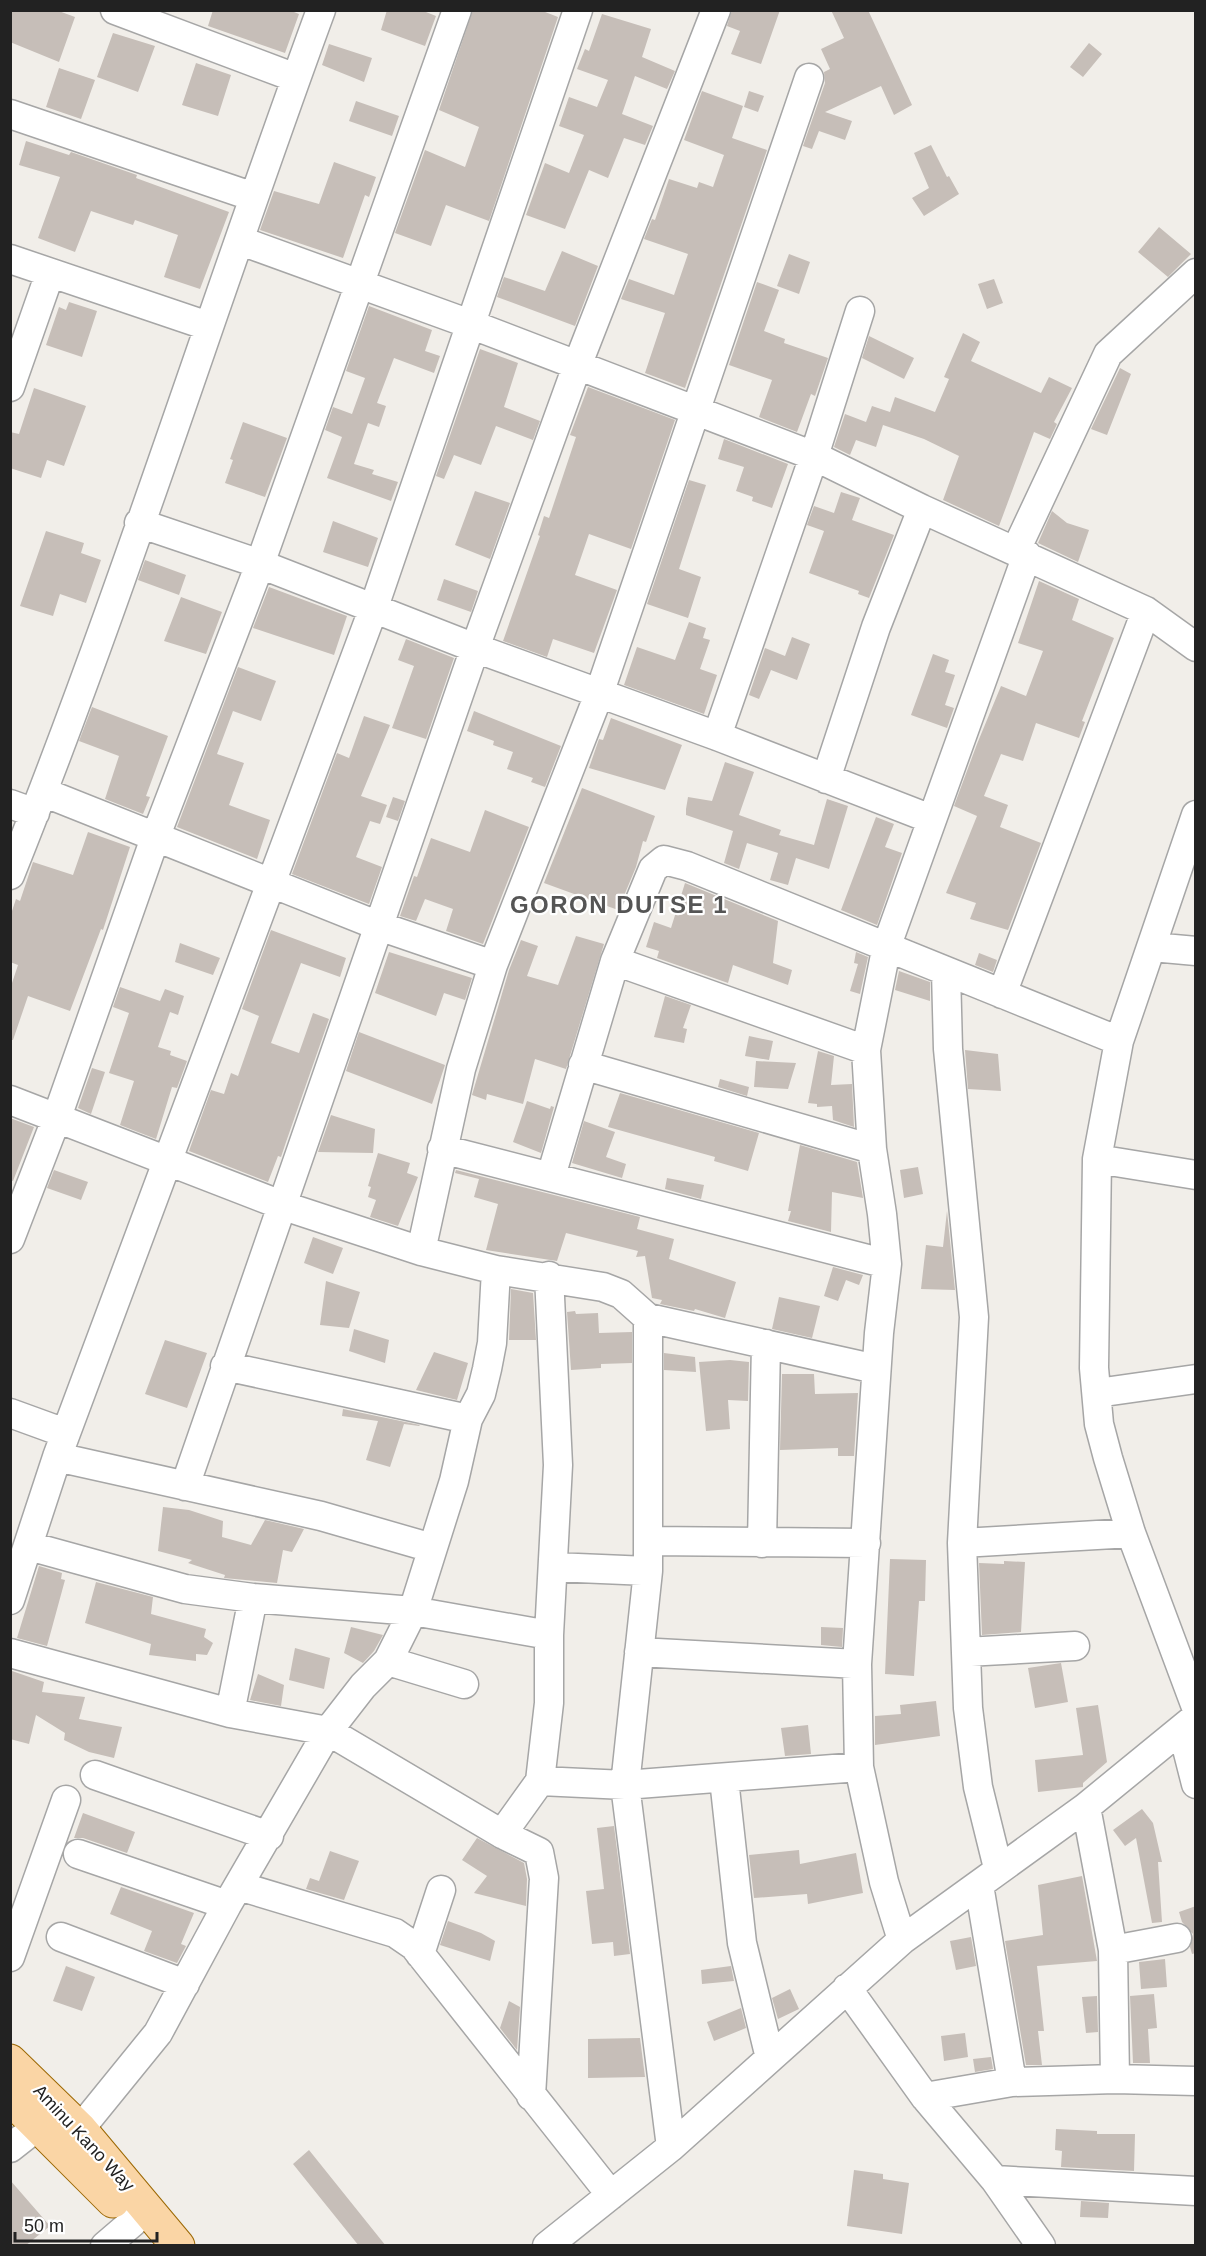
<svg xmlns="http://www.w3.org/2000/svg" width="1206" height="2256" viewBox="0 0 1206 2256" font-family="Helvetica,sans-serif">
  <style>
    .building { fill: #c6beb8 }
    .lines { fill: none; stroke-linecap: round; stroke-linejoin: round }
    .minor-casing { stroke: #a6a6a6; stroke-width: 31 }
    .major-casing { stroke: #9c6803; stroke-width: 35 }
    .minor { stroke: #fff; stroke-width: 28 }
    .major { stroke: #fad5a5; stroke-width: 33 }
    .labels { text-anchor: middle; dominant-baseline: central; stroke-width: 4.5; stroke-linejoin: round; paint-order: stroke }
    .street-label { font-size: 18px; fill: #222; stroke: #fff }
    .district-label { font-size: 24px; font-weight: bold; letter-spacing: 1.5px; fill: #555; stroke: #fff }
  </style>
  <rect width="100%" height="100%" fill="#f1eee9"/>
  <path class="building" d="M10,10H56L75,17L59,62L10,42Z
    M213,10H289L299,14L285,53L208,26Z
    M387,10H421L436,16L425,46L381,30Z
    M473,10H540L558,17L489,221L446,205L431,246L395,233L425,150L465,167L479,127L439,110Z
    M732,10H780L761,64L731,54L740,31L727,26Z
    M831,10H868L912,105L894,115L881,86L825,112L852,121L845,140L819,131L812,149L803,146L825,83L824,72L830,69L821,49L844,38Z
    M602,14L651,29L642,57L675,71L667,89L635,76L622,114L653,126L645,145L624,138L608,178L589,170L565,229L526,215L545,163L569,173L584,135L559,126L569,97L597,107L608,80L577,69L585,49L589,51Z
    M113,33L155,46L138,92L97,77Z
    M1089,43L1102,54L1083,77L1070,67Z
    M329,44L372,58L364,82L322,65Z
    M196,63L231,75L218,116L182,105Z
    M59,68L95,80L81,119L46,107Z
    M702,91L743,106L732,138L767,150L685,388L645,373L665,313L621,299L629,279L674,295L688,254L644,239L652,219L655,220L669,179L697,188L699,182L713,187L724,155L684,140Z
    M749,91L764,96L758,112L744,107Z
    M356,101L399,116L392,136L349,121Z
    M26,141L69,155L71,152L137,175L136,178L229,212L200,289L164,277L178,235L135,220L133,225L91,211L75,252L38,238L60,177L19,165Z
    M931,145L947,177L949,176L959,194L924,216L912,198L929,188L914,153Z
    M334,162L376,177L369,197L365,195L343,258L260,230L274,191L319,204Z
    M1159,227L1191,254L1168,277L1138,252Z
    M562,251L598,266L575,326L497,297L504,277L545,291Z
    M789,254L810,262L799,294L777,286Z
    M994,279L1003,303L987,309L978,284Z
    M757,282L779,290L764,331L785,339L784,343L828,358L815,396L811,394L797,432L759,417L772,380L729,365Z
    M69,302L97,311L82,357L46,345L59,307L66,310Z
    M369,306L432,330L425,351L440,356L434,373L394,358L377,403L386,406L379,427L368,423L354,464L374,470L372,474L398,482L391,501L327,478L342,437L325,430L333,407L352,414L365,378L346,371Z
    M963,333L980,342L971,361L1041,393L1049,377L1072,388L1054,422L1057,424L1050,439L1034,432L999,526L943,500L959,456L924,439L883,425L876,447L856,440L850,455L834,447L845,414L866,422L872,406L890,412L895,397L935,412L949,379L944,377Z
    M869,336L914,358L904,379L862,358Z
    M480,349L518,363L504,407L540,421L533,440L496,426L481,465L454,455L444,479L436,476Z
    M1120,368L1131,374L1107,435L1091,429Z
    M588,387L675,420L631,549L589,534L575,575L617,590L594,653L553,639L547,657L503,641L540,536L538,535L544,516L549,518L576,437L570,435Z
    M34,388L86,406L64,466L47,460L41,478L10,468V432L19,434Z
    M243,422L287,438L265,497L225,483L233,460L230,459Z
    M724,439L788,464L772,508L752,501L753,497L736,491L744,467L718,459Z
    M689,480L706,485L679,569L701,577L688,618L647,604Z
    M475,491L510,503L490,559L455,545Z
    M841,492L860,498L852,520L894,535L869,598L858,594L859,591L809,573L824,531L807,525L814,506L834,513Z
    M1052,511L1067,523L1089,530L1078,562L1038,543Z
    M333,521L378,538L368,567L323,552Z
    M46,531L84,543L81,553L101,560L86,603L60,594L53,616L20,606Z
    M145,560L186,575L179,595L138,580Z
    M444,579L478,591L471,612L437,600Z
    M1039,581L1079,599L1072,620L1114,638L1082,721L1085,722L1079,738L1036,723L1023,761L1001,754L984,796L1008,805L1000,827L1041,843L1008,930L970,919L976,903L946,893L977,816L954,806L977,744L1001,686L1026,696L1043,651L1018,643Z
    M269,587L347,616L334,655L253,628Z
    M181,597L222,612L206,654L164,641Z
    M689,622L706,628L703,638L710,640L700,669L717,675L704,714L624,685L637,647L675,660Z
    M792,637L810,644L797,680L771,670L759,699L749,695L765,648L785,656Z
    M406,639L454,658L426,739L392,728L414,666L398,660Z
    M933,654L949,660L945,672L955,675L945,705L954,708L947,728L911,715Z
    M238,667L276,681L261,721L233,711L217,754L244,763L229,805L270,820L257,859L177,827Z
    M92,707L168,736L146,796L150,797L143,814L105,799L119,756L79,741Z
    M474,711L561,746L545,787L531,782L533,778L507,769L513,752L493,745L494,741L467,731Z
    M364,716L390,725L361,796L387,805L380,824L370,821L356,857L382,867L369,904L292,874L337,753L349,758Z
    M611,718L682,745L665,790L589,768L599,739L603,740Z
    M725,762L754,772L739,815L781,830L779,835L814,845L827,799L848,806L829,869L796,858L788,885L770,880L778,853L747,843L739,869L724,863L733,831L686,815V809L688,797L712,801Z
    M582,788L655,816L646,842L643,841L636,867L618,910L544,883Z
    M393,797L405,801L398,821L386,817Z
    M485,810L529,827L483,944L446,931L453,909L425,899L416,921L400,916L414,876L417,877L431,838L470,852Z
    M876,817L894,824L885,847L902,853L877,925L841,910Z
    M88,832L130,847L103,930L101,929L70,1011L28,996L13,1040H10V989L18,965L10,962V917L16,899L20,901L33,862L73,875Z
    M685,883L778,921L773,963L792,970L788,985L733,965L728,983L657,958L659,951L646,947L654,922L671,928Z
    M271,930L346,958L340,977L301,963L271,1043L299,1053L313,1013L329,1019L286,1142L281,1157L278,1156L268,1182L189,1151L211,1090L224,1094L231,1073L238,1076L259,1016L242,1009Z
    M576,936L604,944L566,1069L535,1059L523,1104L487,1094L486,1100L472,1095L509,970L521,940L538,946L527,976L558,985Z
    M180,943L220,958L213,975L175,962Z
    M389,952L472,978L465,1000L444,993L436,1016L375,993Z
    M856,952L868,957L860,994L850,991L858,964L854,963Z
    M979,953L997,960L993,972L975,965Z
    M899,971L930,982V1001L895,990Z
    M120,987L160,1001L165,989L184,996L178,1015L170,1012L158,1047L171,1051L170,1055L187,1061L177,1088L172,1087L156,1139L120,1125L134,1081L109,1073L129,1013L113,1007Z
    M665,996L691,1005L683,1028L687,1029L684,1043L654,1037Z
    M359,1032L445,1065L432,1104L346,1071Z
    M749,1036L773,1041L769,1060L745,1056Z
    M965,1050L998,1054L1001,1091L968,1089Z
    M818,1051L834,1056L831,1085L852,1084L854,1127L833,1120L832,1106L817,1107V1104L808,1103Z
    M756,1061L796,1063L788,1089L754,1087Z
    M92,1068L105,1072L91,1114L78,1108Z
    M720,1079L749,1087L747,1096L718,1087Z
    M620,1093L759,1133L748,1171L714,1161L715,1157L608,1127Z
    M527,1101L550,1109L551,1106L554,1107L541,1153L513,1142Z
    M331,1115L375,1129L373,1153L318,1152Z
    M10,1118L34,1127L13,1181L10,1180Z
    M584,1121L615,1132L606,1157L626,1164L622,1178L572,1163Z
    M800,1145L857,1162L863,1198L832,1192L831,1232L788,1221L791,1211H788Z
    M378,1153L410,1163L407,1173L418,1177L398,1226L370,1217L376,1200L368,1197L371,1187L368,1186Z
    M918,1167L923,1194L904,1198L900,1170Z
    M54,1170L88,1182L81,1200L47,1188Z
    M456,1170L640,1217L637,1229L674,1239L669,1259L736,1282L725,1318L695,1309L694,1311L660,1304L662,1300L652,1298L645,1256L636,1257L638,1251L566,1233L557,1261L486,1250L498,1204L474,1197L479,1179L455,1173Z
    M667,1178L704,1185L701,1199L665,1189Z
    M947,1211L955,1290L921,1289L926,1245L943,1247Z
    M313,1237L343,1248L333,1274L304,1263Z
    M833,1267L863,1275L859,1285L846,1280L838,1301L824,1296Z
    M326,1281L360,1292L349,1328L320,1325Z
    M511,1289L533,1293L536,1340H509Z
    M779,1297L820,1306L812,1338L772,1329Z
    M575,1311L576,1314L598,1313L599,1333L632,1332V1363L601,1364V1368L571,1370L567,1312Z
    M354,1329L389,1340L385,1363L349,1351Z
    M165,1340L207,1353L187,1408L145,1394Z
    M434,1352L468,1363L457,1400L416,1390Z
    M664,1353L695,1357L696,1372L664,1370Z
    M730,1360L749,1362L748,1401L728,1400L730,1429L706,1431L699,1362Z
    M782,1374H814L815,1394L858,1393L854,1456H838V1448L780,1450Z
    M343,1409L420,1425L419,1426L404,1424L390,1467L366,1460L378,1421L342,1416Z
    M163,1507L189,1510L223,1521L222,1537L251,1545L265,1520L304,1529L292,1552L283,1550L277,1583L224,1578L225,1575L188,1563L192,1560L158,1551Z
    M890,1559L926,1560L925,1601H919L914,1676L885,1674Z
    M1004,1561L1025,1562L1021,1632L982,1635L979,1563L1004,1564Z
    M39,1566L62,1573L61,1579L65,1580L47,1646L17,1638Z
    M96,1582L153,1597L151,1614L206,1629L204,1637L213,1643L207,1655L196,1654V1661L149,1655L151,1644L85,1623Z
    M351,1627L383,1635L374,1651L363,1663L344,1653Z
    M821,1627L843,1628L842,1647L821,1645Z
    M295,1648L330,1658L324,1689L289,1680Z
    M1061,1663L1068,1702L1035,1708L1028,1668Z
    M12,1671L44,1682L42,1692L85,1697L79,1719L122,1727L114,1758L89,1752L64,1740L65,1733L36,1715L29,1744L10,1739Z
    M258,1674L284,1685L281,1706L250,1700Z
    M936,1701L940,1736L875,1745V1716L901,1714L900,1705Z
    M1098,1705L1107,1762L1083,1783V1787L1038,1792L1035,1760L1083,1755L1076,1708Z
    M808,1725L811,1754L785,1756L781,1728Z
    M1142,1809L1153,1823L1162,1862H1158L1162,1922L1152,1923L1136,1838L1125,1846L1113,1830Z
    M83,1813L135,1832L127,1853L83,1838H74Z
    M614,1826L630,1954L614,1956L613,1942L592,1944L586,1891L604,1889L597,1828Z
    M477,1838L524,1863L527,1879L526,1906L474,1893L487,1876L462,1860Z
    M799,1850L800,1864L856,1853L863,1893L808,1904L807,1894L754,1898L749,1855Z
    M330,1851L359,1861L344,1900L306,1889L310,1878L319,1881Z
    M1082,1876L1097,1961L1037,1966L1044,2031H1038L1042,2065H1026L1005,1941L1043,1935L1038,1885Z
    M121,1887L194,1913L181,1944L186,1946L177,1963L144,1951L152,1931L110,1914Z
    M1196,1906V1953L1192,1954L1190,1947L1193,1934L1182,1922L1179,1912Z
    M448,1921L481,1933L495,1941L490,1961L440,1945Z
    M971,1937L976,1966L956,1970L950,1941Z
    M1165,1959L1167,1987L1141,1989L1139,1962Z
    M66,1966L95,1977L82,2011L53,2001Z
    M731,1966L734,1981L702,1984L701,1970Z
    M790,1989L799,2009L778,2019L772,1998Z
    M1154,1994L1157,2028L1148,2029L1150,2063H1133L1130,1996Z
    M1097,1996L1098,2032L1086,2033L1082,1997Z
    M509,2001L520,2007L517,2050L500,2028Z
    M741,2008L746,2028L714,2041L707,2022Z
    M965,2033L968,2057L944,2061L941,2036Z
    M640,2038L645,2077L588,2078V2039Z
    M991,2057L993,2069L975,2072L973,2059Z
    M1056,2129L1097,2131V2134H1135L1134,2171L1061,2167L1062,2151L1055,2150Z
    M309,2150L386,2246H359L293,2164Z
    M854,2170L883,2174V2179L909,2183L902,2234L847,2226Z
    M10,2180L50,2226L25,2246H10Z
    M1081,2201L1109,2203L1108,2218L1080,2217Z"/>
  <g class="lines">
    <g class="minor-casing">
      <path id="minor" d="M115,10L296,78
        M10,114L254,197
        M241,241L470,324L814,456L922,509L1146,611L1196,647
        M10,259L208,326
        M10,387L50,273
        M139,523L260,564L475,648L717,736L931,819
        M1016,550L1108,354L1196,273
        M717,736L814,456L860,311
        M826,779L876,627L922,509
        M43,792L379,926L493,965
        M10,804L35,813
        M1196,815L1119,1041L1097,1159L1094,1368L1099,1424L1108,1458L1131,1533L1196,1707
        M10,875C124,591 215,298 321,10
        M1152,947L1196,951
        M615,961L866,1050
        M946,971L948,1049L974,1317L962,1543L968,1708L978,1787L998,1868
        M1002,994L1146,611
        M583,1065L872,1149
        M10,1100L284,1206L421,1251L496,1270L492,1343L487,1369L481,1394L468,1419L454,1481L413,1611L388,1661L363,1686L328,1731L227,1905L158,2033L80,2129
        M442,1149L887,1264
        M1097,1159L1196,1175
        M551,1176L615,961L653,869L664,860L687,866L1119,1041
        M10,1239L57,1117L155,838L260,564L457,10
        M421,1251L461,1069L493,965L599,694L809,78
        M496,1270L603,1287L621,1294L648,1318L876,1369
        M648,1318V1571L625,1785L671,2147
        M225,1366L468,1419
        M1097,1393L1196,1379
        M10,1413L65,1433
        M57,1457L321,1516L432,1548
        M185,1486L475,648L577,366L716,10
        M648,1541L866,1543
        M762,1543L766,1344
        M962,1543L1131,1533
        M29,1546L185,1589L253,1598L413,1611L549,1635
        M554,1567L648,1571
        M10,1600L57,1457L374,607L578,10
        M639,1652L857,1664
        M966,1652L1075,1646
        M10,1653L230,1713L328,1731L502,1834L539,1852L544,1878L531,2096
        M388,1661L464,1684
        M230,1713L253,1598
        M1182,1729L1196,1784
        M95,1775L269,1836
        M724,1779L742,1943L770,2058
        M540,1781L625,1785L859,1767
        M1086,1807L1113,1950L1115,2079
        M502,1834L540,1781L549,1703V1635L558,1465L549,1276
        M78,1854L227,1905
        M979,1885L1012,2082
        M239,1886L395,1933L414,1946L611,2195
        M61,1937L185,1984
        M902,1940L884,1882L859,1767L857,1664L879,1333L887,1264L882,1214L872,1149L866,1050L887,945L1027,555
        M1113,1950L1177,1938
        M420,1954L441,1890
        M10,1957L66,1800
        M847,1988L925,2097L995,2180L1041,2246
        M925,2097L1012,2082L1115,2079L1196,2081
        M10,2148L38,2126
        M995,2180L1196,2191
        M105,2246L133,2222
        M547,2246L671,2147L902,1940L1086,1807L1196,1717"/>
    </g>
    <g class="major-casing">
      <path id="major" d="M10,2061L80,2129L178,2246
        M10,2098L113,2201"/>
    </g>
    <use href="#minor" class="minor"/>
    <use href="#major" class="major"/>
  </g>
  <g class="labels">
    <g class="street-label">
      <text transform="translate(84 2138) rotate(47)">Aminu Kano Way</text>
    </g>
    <g class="district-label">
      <text x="619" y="904">GORON DUTSE 1</text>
    </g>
  </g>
  <rect width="1206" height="2256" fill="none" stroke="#222222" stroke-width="24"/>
  <path d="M15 2232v9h142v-9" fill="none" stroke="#222222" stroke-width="3"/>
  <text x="24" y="2232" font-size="18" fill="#222222" stroke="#ffffff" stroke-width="4.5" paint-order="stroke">50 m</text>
</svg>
